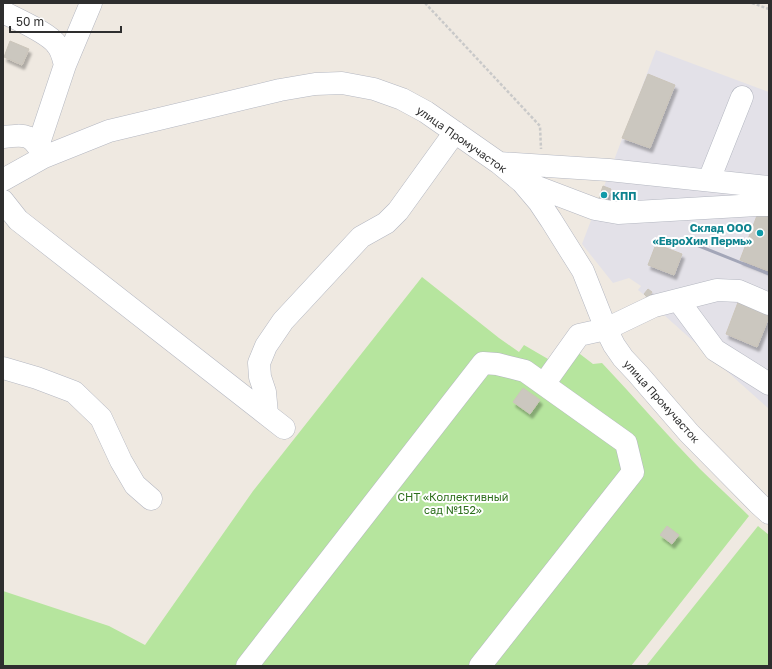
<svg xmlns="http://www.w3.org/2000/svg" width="772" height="669" viewBox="0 0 772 669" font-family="'Golos Text',sans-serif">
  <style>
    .industrial { fill: #e3e1e8 }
    .green { fill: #b6e59e }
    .building { fill: #cbc7bf; stroke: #cbc5ba; filter: url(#shadow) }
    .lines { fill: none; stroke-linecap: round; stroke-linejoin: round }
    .minor-casing { stroke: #b4b7c1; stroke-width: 23 }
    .path { stroke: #c9c9c9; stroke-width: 2.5; stroke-dasharray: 3 2; stroke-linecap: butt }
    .minor { stroke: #fff; stroke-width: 22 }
    .rail { stroke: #a3a6b8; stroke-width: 3 }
    .culture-dot { fill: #0f9aa8; stroke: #fff; stroke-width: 1.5 }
    .labels { text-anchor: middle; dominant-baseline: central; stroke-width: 4; stroke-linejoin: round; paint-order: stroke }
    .street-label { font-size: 11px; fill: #2e2e2e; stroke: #fff }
    .culture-label { font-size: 11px; font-weight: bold; fill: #0d838f; stroke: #fff; text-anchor: start }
    .park-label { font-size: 11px; fill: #2c6e1b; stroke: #fff }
  </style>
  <defs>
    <filter id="shadow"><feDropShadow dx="2.5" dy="4.5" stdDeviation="1" flood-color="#0004"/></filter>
  </defs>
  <rect width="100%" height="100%" fill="#efe9e1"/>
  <path class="industrial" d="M656,50L769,92V409L654,306L648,298L638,290L641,286L629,278L613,283L582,244Z"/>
  <path class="green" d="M422,277L499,338L519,352L524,345L548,359L563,341L593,364L602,363C635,398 667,435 700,469C716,485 733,500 749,516L631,666H3V591L109,626L145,645L253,491Z
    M758,526L769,535V666H646Z"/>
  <path class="building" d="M10,41L29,49L22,65L4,57Z
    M648,74L675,85L650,148L622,138Z
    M603,186L611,189L605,204L598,201Z
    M758,213L769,217V271L740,260Z
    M656,244L682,254L674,275L648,265Z
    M648,289L652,292L648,298L644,294Z
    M740,297L769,308V317L757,347L726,334Z
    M523,388L540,400L530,414L513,402Z
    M667,526L679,535L672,544L660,535Z"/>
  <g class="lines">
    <g class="minor-casing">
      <path id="minor" d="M3,12C16,19 49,33 57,45C62,51 63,58 65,65
        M3,137C27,134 32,134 44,157
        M38,146L65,65L91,3
        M499,163L609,170L769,187
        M3,180L44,157L109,131L280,90L315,84L342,83L374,89L402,99L426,112L499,163L522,182L539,202L551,220L583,271L606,329L614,345L623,358L638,374L689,433L759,504L769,513
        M709,180L742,97
        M524,182L595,209L618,213L757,205H769
        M3,201L18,220L284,428
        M678,300L715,350L769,384
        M3,368L37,378L74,392L101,418L121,461L135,485L151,499
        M544,384L579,335L606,329L654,306L717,290L739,291L769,304
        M267,414L265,392L260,377L259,363L266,346L283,321L361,237L386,223L398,211L455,132
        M247,666L483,363L497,364L525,371L626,443L633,472L480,666"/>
    </g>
    <path class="path" d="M425,3L540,126L541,149
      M752,3L769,9"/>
    <use href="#minor" class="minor"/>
    <path class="rail" d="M689,242L769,274"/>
  </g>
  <g class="culture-dot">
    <circle cx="604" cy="195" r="4"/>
    <circle cx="760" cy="233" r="4"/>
  </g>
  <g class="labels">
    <g class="street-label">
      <text transform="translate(462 139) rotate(35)">улица Промучасток</text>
      <text transform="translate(662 401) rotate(48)">улица Промучасток</text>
    </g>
    <g class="culture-label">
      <text x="612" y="195">КПП</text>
      <text x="752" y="227" text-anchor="end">Склад ООО<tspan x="752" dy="13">«ЕвроХим Пермь»</tspan></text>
    </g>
    <g class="park-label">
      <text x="453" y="496">СНТ «Коллективный<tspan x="453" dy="13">сад №152»</tspan></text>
    </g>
  </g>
  <rect width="772" height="669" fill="none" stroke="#2e2e2e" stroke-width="8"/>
  <path d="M10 26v6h111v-6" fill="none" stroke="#2e2e2e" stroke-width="2"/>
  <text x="16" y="26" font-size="12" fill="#2e2e2e" stroke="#ffffff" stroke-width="3" paint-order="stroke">50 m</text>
</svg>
